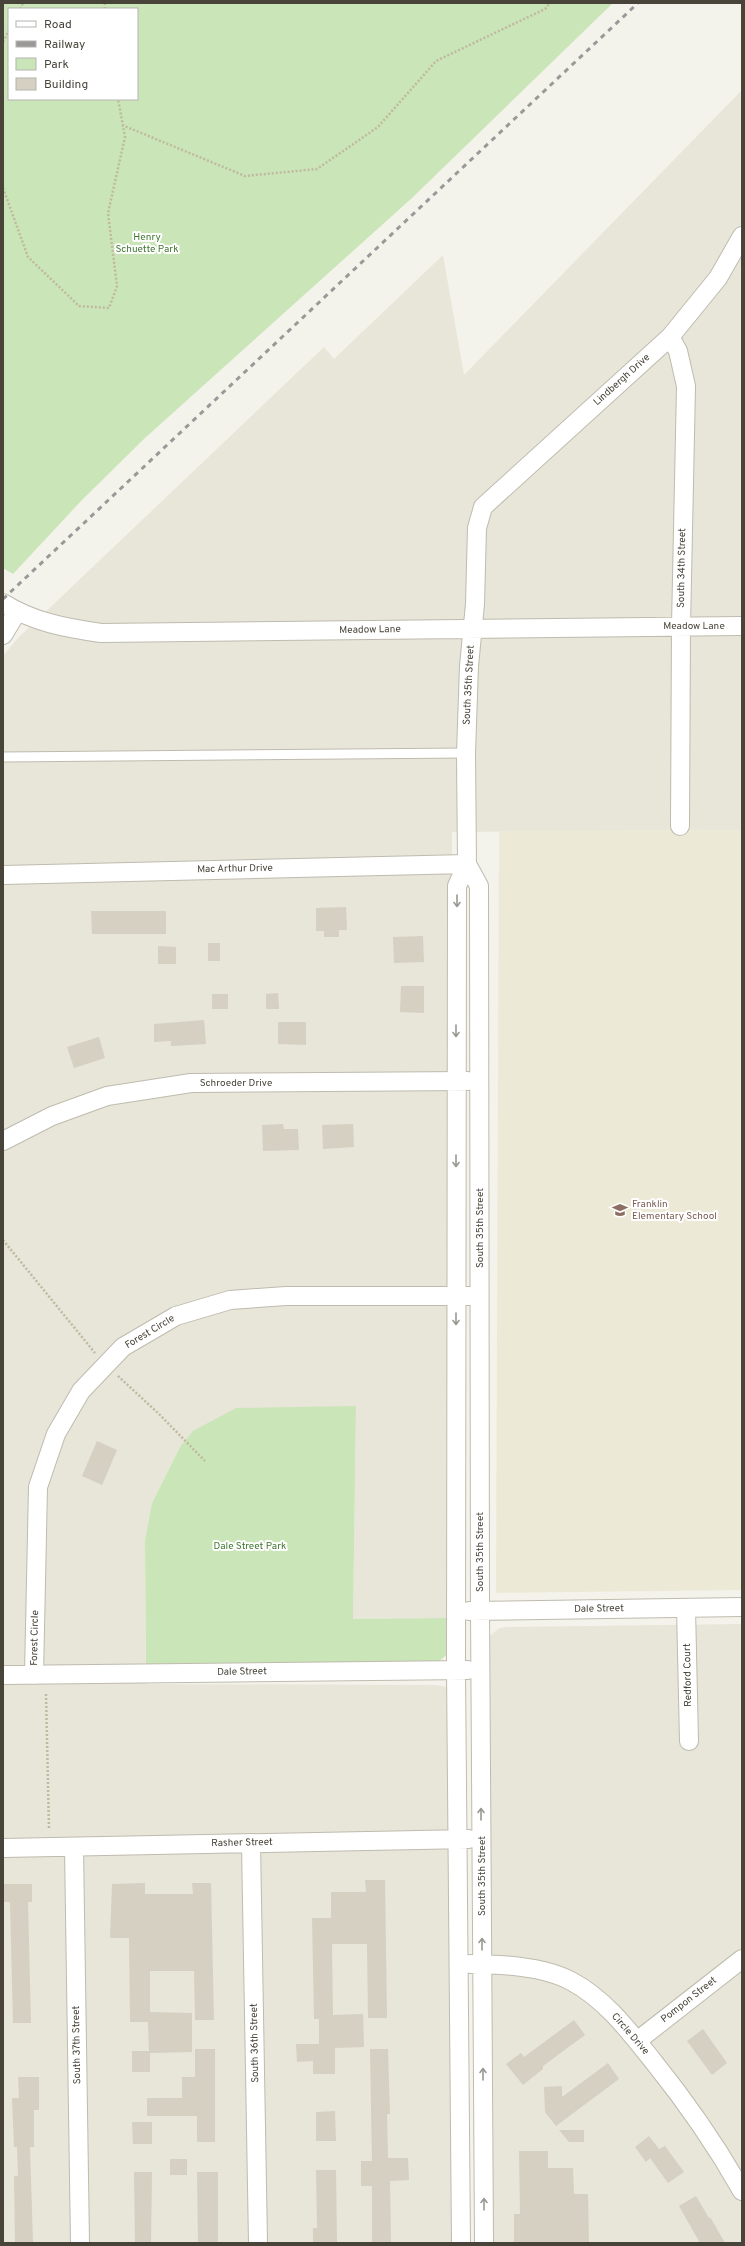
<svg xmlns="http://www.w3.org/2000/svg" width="745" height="2246" viewBox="0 0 745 2246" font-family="Overpass,sans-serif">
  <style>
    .residential { fill: #e8e5d9 }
    .education { fill: #ece9d6 }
    .green { fill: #cae5b7; fill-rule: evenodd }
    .building { fill: #d5d0c1 }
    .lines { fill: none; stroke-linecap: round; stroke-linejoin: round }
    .lane-casing { stroke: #bfbbae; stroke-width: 11 }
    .street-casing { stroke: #bfbbae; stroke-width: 20 }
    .path { stroke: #c0b9a0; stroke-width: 2.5; stroke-dasharray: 2 2; stroke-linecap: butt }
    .lane { stroke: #fff; stroke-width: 9 }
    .street { stroke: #fff; stroke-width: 18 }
    .rail { stroke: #999; stroke-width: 3; stroke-dasharray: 5 5; stroke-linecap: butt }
    .oneway { stroke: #9a9892 }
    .labels { text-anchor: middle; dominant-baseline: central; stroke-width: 4; stroke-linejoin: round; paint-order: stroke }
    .park-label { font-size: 10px; fill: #417630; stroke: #fff }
    .street-label { font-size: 10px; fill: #484439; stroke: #fff }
    .education-label { font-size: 10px; fill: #785e54; stroke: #fff; text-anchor: start }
  </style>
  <rect width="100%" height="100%" fill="#f4f3eb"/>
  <path class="residential" d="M742,90V830L452,832L449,1618L353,1619L356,1406L180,1447L152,1503L145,1540L146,1684L436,1685L446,1687L449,1692L452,2243H3V656L17,639L324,347L334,359L443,255L464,375Z
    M742,1624V2243H492L490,1636L498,1629L505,1627Z"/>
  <path class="education" d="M742,830V1590L496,1593L499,831Z"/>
  <path class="green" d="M3,3H613L412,198L145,438L82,500L13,574L3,568ZM9,9H137V99H9Z
    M356,1406L353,1619L449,1618L448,1654L439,1661L146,1664L145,1540L152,1503L180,1447L193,1431L236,1408Z"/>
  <path class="building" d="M346,907L347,930H339V937H324V931H316V908Z
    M91,911H166V934H92Z
    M423,936L424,962L394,963L393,937Z
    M208,943H220V961H208Z
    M158,946L176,947V964H158Z
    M401,986H424V1013L400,1012Z
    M278,993L279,1009H266V994Z
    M212,994H228V1009H212Z
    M204,1020L206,1044L171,1046V1041L154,1042V1024Z
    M278,1022H306V1045L278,1044Z
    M99,1037L105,1058L74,1068L67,1047Z
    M283,1124L284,1129H298L299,1150L263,1151L262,1125Z
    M353,1124L354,1147L323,1149L322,1125Z
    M97,1441L117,1450L102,1485L82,1476Z
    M365,1880H385L387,2018H368L367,1944H332L333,2015L363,2014L364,2047L335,2048V2074H313V2061L297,2062L296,2044H319V2019H314L312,1918H331V1892H366Z
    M145,1883V1894H193L192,1883H211L214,2020H195L194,1971H150V2012L192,2013V2052L150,2053V2072H132V2051H149L148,2022H130L129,1938H110L112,1884Z
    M3,1884H32V1902H28L31,2023H13L10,1902H3Z
    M574,2020L585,2035L543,2066V2069L523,2085L506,2064L521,2053L524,2057Z
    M703,2029L727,2063L712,2075L687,2041Z
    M195,2049H215V2142H197V2116H147V2098H182V2077H195Z
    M370,2049H388L390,2114H387L388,2158H408L409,2180L390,2181L391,2243H372V2186H361V2161H372Z
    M608,2063L619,2079L556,2126L545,2112L544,2087L562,2086V2097Z
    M18,2077H39V2110H34V2147H30L33,2243H15L14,2176H18L17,2147H14L12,2098H19Z
    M335,2111L336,2141H316V2112Z
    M132,2122H152V2144H133Z
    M559,2130H584V2142H569Z
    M649,2136L659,2149L665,2146L684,2172L668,2183L650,2158L646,2162L635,2147Z
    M519,2151H548V2168H573L574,2194H588L589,2243H514V2214H520Z
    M170,2159H187V2175H170Z
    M316,2170H336L337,2243H313V2228H317Z
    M134,2172H152L151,2243H135Z
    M197,2172H218V2243H198Z
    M696,2196L709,2218L710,2217L725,2243H700L679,2206Z"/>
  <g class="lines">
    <g class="lane-casing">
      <path id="lane" d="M3,757L466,753"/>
    </g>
    <g class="street-casing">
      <path id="street" d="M670,337L678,351L686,386L681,626L680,826
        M3,603C33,622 66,628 101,633L742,626
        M3,635L17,612
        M467,864L479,886L480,1611L484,2243
        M3,875L467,864
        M3,1141L52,1116L107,1096L191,1083L468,1081
        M686,1608L689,1741
        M469,1611L742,1607
        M3,1675L468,1670
        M34,1675L38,1487L56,1434L81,1391L123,1347L176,1316L230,1300L286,1296H469
        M251,1843L258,2243
        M74,1847L80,2243
        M3,1848L469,1839
        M470,1964C501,1964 543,1966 571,1981C605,1999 629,2031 653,2061C686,2102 716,2145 742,2191
        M637,2041L742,1959
        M461,2243L456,1670L457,886L467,864L466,753L469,666L475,604L477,528L483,507L670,337L718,278L742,236"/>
    </g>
    <path class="path" d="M105,3V9
      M20,9L23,3
      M3,42L9,30
      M122,125L245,176L317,169L378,127L436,61L545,9L550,3
      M3,188L28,257L79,306L109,308L117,286L108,213L125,137L118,99
      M3,1240L95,1353
      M118,1376L159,1414L205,1461
      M46,1694L49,1829"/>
    <use href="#lane" class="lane"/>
    <use href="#street" class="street"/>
    <path class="rail" d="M3,599L638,3"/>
  </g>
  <defs><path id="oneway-shaft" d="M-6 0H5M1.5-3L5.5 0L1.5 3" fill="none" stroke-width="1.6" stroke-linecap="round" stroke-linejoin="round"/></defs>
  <g class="oneway">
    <use href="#oneway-shaft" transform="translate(457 901) rotate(90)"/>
    <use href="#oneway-shaft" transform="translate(456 1031) rotate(90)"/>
    <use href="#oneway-shaft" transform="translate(456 1161) rotate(90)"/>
    <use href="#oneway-shaft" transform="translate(456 1319) rotate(90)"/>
    <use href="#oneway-shaft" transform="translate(481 1814) rotate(-90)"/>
    <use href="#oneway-shaft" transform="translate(482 1944) rotate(-90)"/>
    <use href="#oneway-shaft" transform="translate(483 2074) rotate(-90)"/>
    <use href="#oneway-shaft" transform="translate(484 2204) rotate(-90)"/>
  </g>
  <defs>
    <g id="school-bare" transform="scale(1.2)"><path d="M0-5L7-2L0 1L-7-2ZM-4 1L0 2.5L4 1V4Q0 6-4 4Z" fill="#8d6e63" stroke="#fff" stroke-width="2.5" paint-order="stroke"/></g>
  </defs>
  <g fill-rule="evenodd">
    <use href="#school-bare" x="620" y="1210"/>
  </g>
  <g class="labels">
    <g class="park-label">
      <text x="147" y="237">Henry<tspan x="147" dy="12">Schuette Park</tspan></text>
      <text x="250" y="1546">Dale Street Park</text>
    </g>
    <g class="street-label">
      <text transform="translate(622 380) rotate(-42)">Lindbergh Drive</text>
      <text transform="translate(682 568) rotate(-89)">South 34th Street</text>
      <text x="694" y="626">Meadow Lane</text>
      <text transform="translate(370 630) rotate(-1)">Meadow Lane</text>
      <text transform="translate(469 685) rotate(-87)">South 35th Street</text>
      <text transform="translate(235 869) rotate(-1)">Mac Arthur Drive</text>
      <text x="236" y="1083">Schroeder Drive</text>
      <text transform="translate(480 1228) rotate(-90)">South 35th Street</text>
      <text transform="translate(150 1332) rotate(-31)">Forest Circle</text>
      <text transform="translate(480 1552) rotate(-90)">South 35th Street</text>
      <text transform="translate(599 1609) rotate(-1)">Dale Street</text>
      <text transform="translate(35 1638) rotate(-89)">Forest Circle</text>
      <text transform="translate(242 1672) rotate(-1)">Dale Street</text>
      <text transform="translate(688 1675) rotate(-91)">Redford Court</text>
      <text transform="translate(242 1843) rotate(-1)">Rasher Street</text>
      <text transform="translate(482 1876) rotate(-90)">South 35th Street</text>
      <text transform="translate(689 2000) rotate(-38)">Pompon Street</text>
      <text transform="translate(630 2034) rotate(49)">Circle Drive</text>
      <text transform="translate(255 2043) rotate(-91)">South 36th Street</text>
      <text transform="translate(77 2045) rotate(-91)">South 37th Street</text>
    </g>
    <g class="education-label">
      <text x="632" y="1204">Franklin<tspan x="632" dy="12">Elementary School</tspan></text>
    </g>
  </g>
  <rect width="745" height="2246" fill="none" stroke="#484439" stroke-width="8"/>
  <rect x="8" y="8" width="130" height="92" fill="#ffffff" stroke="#b6b4b0"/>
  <rect x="16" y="21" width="20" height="6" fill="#ffffff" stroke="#b6b4b0"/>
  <text x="44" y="28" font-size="12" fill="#484439">Road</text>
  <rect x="16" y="41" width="20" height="6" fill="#999999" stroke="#b6b4b0"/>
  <text x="44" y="48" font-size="12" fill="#484439">Railway</text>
  <rect x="16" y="58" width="20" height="12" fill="#cae5b7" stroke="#b6b4b0"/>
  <text x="44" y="68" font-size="12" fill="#484439">Park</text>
  <rect x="16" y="78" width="20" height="12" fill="#d5d0c1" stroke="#b6b4b0"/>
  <text x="44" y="88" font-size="12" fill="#484439">Building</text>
</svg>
